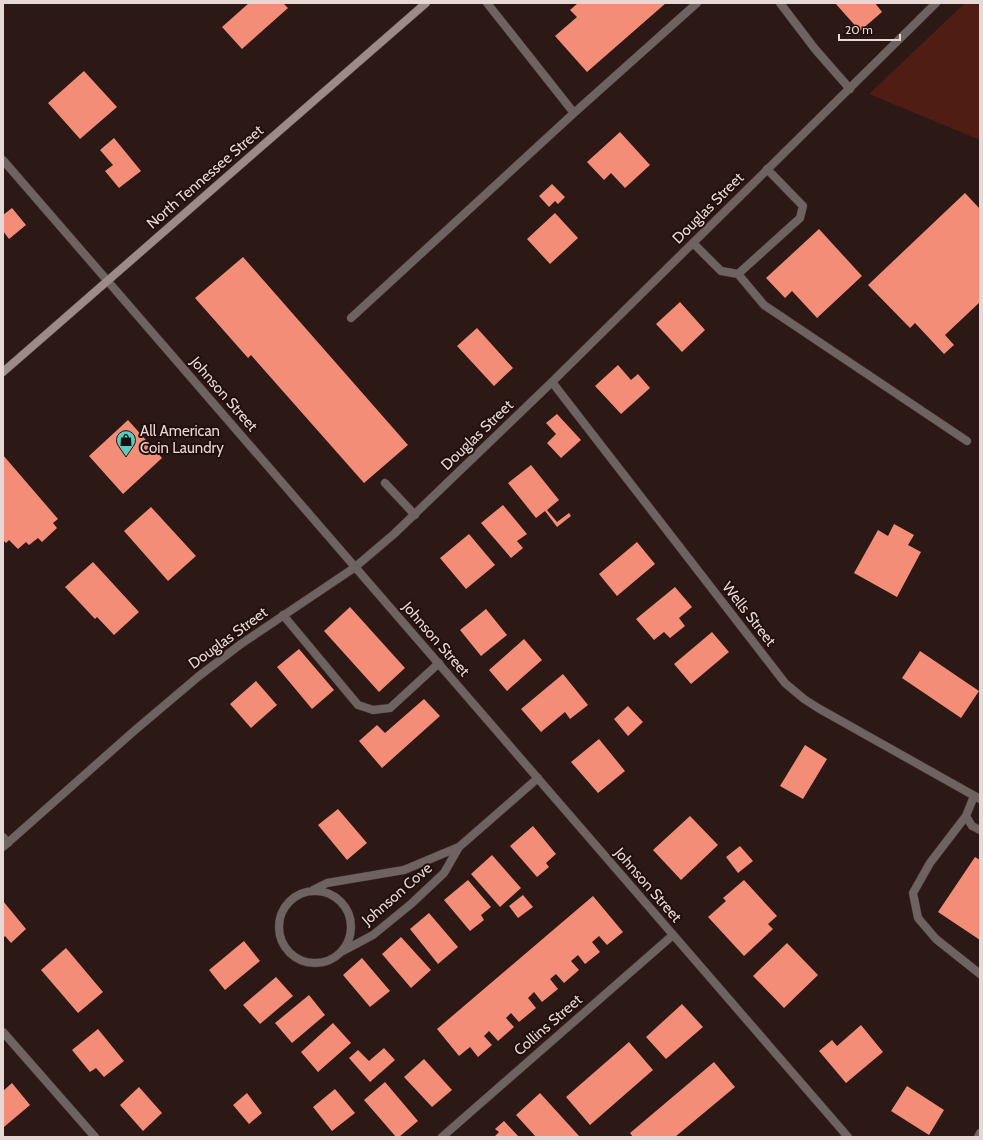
<svg xmlns="http://www.w3.org/2000/svg" width="983" height="1140" viewBox="0 0 983 1140" font-family="Cabin,sans-serif">
  <style>
    .green { fill: #501d14 }
    .building { fill: #f38d77 }
    .lines { fill: none; stroke-linecap: round; stroke-linejoin: round }
    .service-casing { stroke: #46332f; stroke-width: 9 }
    .minor-casing { stroke: #46332f; stroke-width: 9 }
    .tertiary-casing { stroke: #46332f; stroke-width: 9 }
    .secondary-casing { stroke: #46332f; stroke-width: 9 }
    .service { stroke: #6e6361; stroke-width: 8 }
    .minor { stroke: #6e6361; stroke-width: 8 }
    .tertiary { stroke: #6e6361; stroke-width: 8 }
    .secondary { stroke: #9d8b87; stroke-width: 8 }
    .labels { text-anchor: middle; dominant-baseline: central; stroke-width: 4; stroke-linejoin: round; paint-order: stroke }
    .street-label { font-size: 15px; fill: #e6d8d5; stroke: #220f0b }
    .poi-label { font-size: 15px; fill: #e6d8d5; stroke: #220f0b; text-anchor: start }
  </style>
  <rect width="100%" height="100%" fill="#2c1814"/>
  <path class="green" d="M965,3H980V140L869,94Z"/>
  <path class="building" d="M249,3H283L288,8L242,49L222,27Z
    M578,3H666L587,72L555,36L577,17L570,10Z
    M835,3H875L882,12L860,31Z
    M84,71L117,107L80,139L48,103Z
    M620,132L650,165L625,188L611,173L604,180L587,162Z
    M114,138L141,171L119,188L105,171L113,165L100,150Z
    M552,184L565,197L558,204L555,201L549,207L539,196Z
    M965,193L980,209V302L945,335L954,345L944,354L915,323L910,328L868,285Z
    M12,208L26,225L9,239L3,231V215Z
    M555,213L578,238L550,264L527,239Z
    M819,229L862,276L817,318L792,291L785,298L766,278Z
    M243,257L408,445L364,483L251,355L248,358L195,298Z
    M680,302L705,330L682,352L656,324Z
    M477,328L513,368L494,386L457,346Z
    M618,365L631,380L638,374L650,388L621,414L595,386Z
    M557,414L581,440L561,458L547,443L556,434L546,423Z
    M128,420L162,458L123,494L89,456Z
    M3,455L58,519L53,523L57,528L42,542L38,538L29,545L26,542L18,549L9,540L6,543L3,540Z
    M531,465L559,500L547,510L557,522L569,513L571,516L557,527L545,511L536,518L508,483Z
    M503,505L527,534L517,541L523,548L511,558L481,523Z
    M151,507L196,556L168,581L124,531Z
    M894,524L914,535L908,545L921,552L897,597L854,573L878,530L888,536Z
    M469,534L495,565L466,589L440,558Z
    M637,542L655,564L617,596L599,574Z
    M93,562L139,612L114,635L97,617L95,619L65,587Z
    M675,587L692,607L679,618L685,626L670,638L664,632L654,640L636,619Z
    M350,607L405,668L379,692L324,631Z
    M486,609L507,635L481,656L460,630Z
    M712,632L729,652L691,684L674,664Z
    M524,639L542,660L507,691L489,670Z
    M299,649L334,690L312,709L277,667Z
    M920,651L979,691L961,718L902,678Z
    M563,674L588,705L570,719L565,712L541,732L521,709Z
    M256,681L277,705L251,728L230,704Z
    M424,699L440,716L382,768L359,741L377,725L385,733Z
    M628,706L643,722L628,736L614,719Z
    M599,739L625,771L598,793L571,762Z
    M805,745L827,759L803,799L780,786Z
    M338,809L367,843L347,860L318,825Z
    M690,816L718,845L681,880L653,850Z
    M533,826L556,854L546,863L549,867L537,877L510,846Z
    M740,846L753,861L738,873L726,857Z
    M492,855L521,888L500,907L471,874Z
    M975,857L980,860V940L938,912Z
    M468,880L491,907L481,915L484,920L470,931L444,900Z
    M744,880L777,916L768,924L773,929L744,956L708,917L726,901L723,898Z
    M523,895L533,907L518,918L509,906Z
    M593,896L623,932L607,945L599,936L592,942L600,952L585,964L578,955L571,961L579,970L564,983L556,974L550,979L558,989L542,1002L534,992L528,998L536,1008L519,1022L511,1013L506,1018L514,1027L498,1041L489,1031L484,1036L492,1045L478,1057L470,1047L459,1056L437,1029Z
    M3,901L26,929L11,943L5,936L3,938Z
    M429,913L458,947L438,964L410,929Z
    M401,937L431,970L411,988L382,954Z
    M244,941L260,961L225,990L209,970Z
    M787,943L818,975L784,1008L753,976Z
    M66,948L103,992L78,1013L41,970Z
    M362,958L390,991L370,1007L343,975Z
    M276,977L293,996L260,1024L243,1005Z
    M309,995L325,1015L292,1043L275,1023Z
    M682,1004L703,1027L666,1059L646,1037Z
    M333,1023L351,1043L318,1072L301,1052Z
    M861,1025L883,1052L846,1083L819,1051L832,1040L837,1046Z
    M98,1029L124,1061L104,1077L96,1068L90,1072L72,1050Z
    M629,1042L653,1070L590,1125L566,1097Z
    M384,1048L395,1060L370,1082L349,1058L358,1050L369,1061Z
    M424,1059L452,1090L432,1107L404,1077Z
    M714,1062L735,1087L675,1137H633L630,1133Z
    M385,1082L418,1121L399,1137H396L364,1100Z
    M12,1083L30,1105L4,1127L3,1091Z
    M907,1086L944,1110L929,1135L891,1111Z
    M139,1087L162,1113L143,1131L120,1105Z
    M335,1089L355,1113L332,1131L313,1107Z
    M247,1093L262,1113L249,1124L233,1105Z
    M540,1093L580,1137H536L516,1115Z
    M504,1121L519,1137H494L499,1132L495,1129Z"/>
  <g class="lines">
    <g class="service-casing">
      <path id="service" d="M487,3L574,113L697,3
        M693,243L721,271L738,274L764,305L967,441
        M738,274L800,218L803,206L767,169
        M351,318L574,113
        M385,483L415,515
        M283,615L358,705L373,710L390,708L439,663
        M974,796L966,816L972,826L980,830
        M966,816L930,863L913,893L918,918L936,939L980,974
        M3,837L8,843"/>
    </g>
    <g class="minor-casing">
      <path id="minor" d="M780,3L815,49L850,89
        M3,160L848,1137
        M552,382L785,683L804,699L818,708L980,799
        M3,847L134,731L199,676L241,644L354,568L394,534L552,382L936,3
        M313,890L327,883L404,870L459,847
        M279 927a36 36 0 1 1 72 0a36 36 0 1 1-72 0Z
        M343,951L373,935L411,904L444,873L459,847L538,778
        M3,1032L95,1137
        M442,1137L673,935"/>
    </g>
    <g class="tertiary-casing">
      <path id="tertiary" d="M978,1137L980,1133"/>
    </g>
    <g class="secondary-casing">
      <path id="secondary" d="M3,372L426,3"/>
    </g>
    <use href="#service" class="service"/>
    <use href="#minor" class="minor"/>
    <use href="#tertiary" class="tertiary"/>
    <use href="#secondary" class="secondary"/>
  </g>
  <defs>
    <g id="shop-pin" transform="scale(1)"><path d="M0 17L-7.5 6A9.5 9.5 0 1 1 7.5 6Z" fill="#5acebd" stroke="#220f0b"/><path d="M-5-2.5h2.3a2.7 3.5 0 0 1 5.4 0H5L5.5 6h-11ZM-1.5-2.5h3a1.5 2.3 0 0 0-3 0Z" fill="#111"/></g>
  </defs>
  <g fill-rule="evenodd">
    <use href="#shop-pin" x="126" y="440"/>
  </g>
  <g class="labels">
    <g class="street-label">
      <text transform="translate(205 177) rotate(-41)">North Tennessee Street</text>
      <text transform="translate(708 208) rotate(-45)">Douglas Street</text>
      <text transform="translate(224 394) rotate(49)">Johnson Street</text>
      <text transform="translate(477 435) rotate(-44)">Douglas Street</text>
      <text transform="translate(749 614) rotate(52)">Wells Street</text>
      <text transform="translate(228 638) rotate(-36)">Douglas Street</text>
      <text transform="translate(436 639) rotate(49)">Johnson Street</text>
      <text transform="translate(648 885) rotate(49)">Johnson Street</text>
      <text transform="translate(397 894) rotate(-41)">Johnson Cove</text>
      <text transform="translate(548 1025) rotate(-41)">Collins Street</text>
    </g>
    <g class="poi-label">
      <text x="140" y="431">All American<tspan x="140" dy="17">Coin Laundry</tspan></text>
    </g>
  </g>
  <rect width="983" height="1140" fill="none" stroke="#e6d8d5" stroke-width="8"/>
  <path d="M839 34v6h61v-6" fill="none" stroke="#e6d8d5" stroke-width="2"/>
  <text x="845" y="34" font-size="12" fill="#e6d8d5" stroke="#220f0b" stroke-width="3" paint-order="stroke">20 m</text>
</svg>
